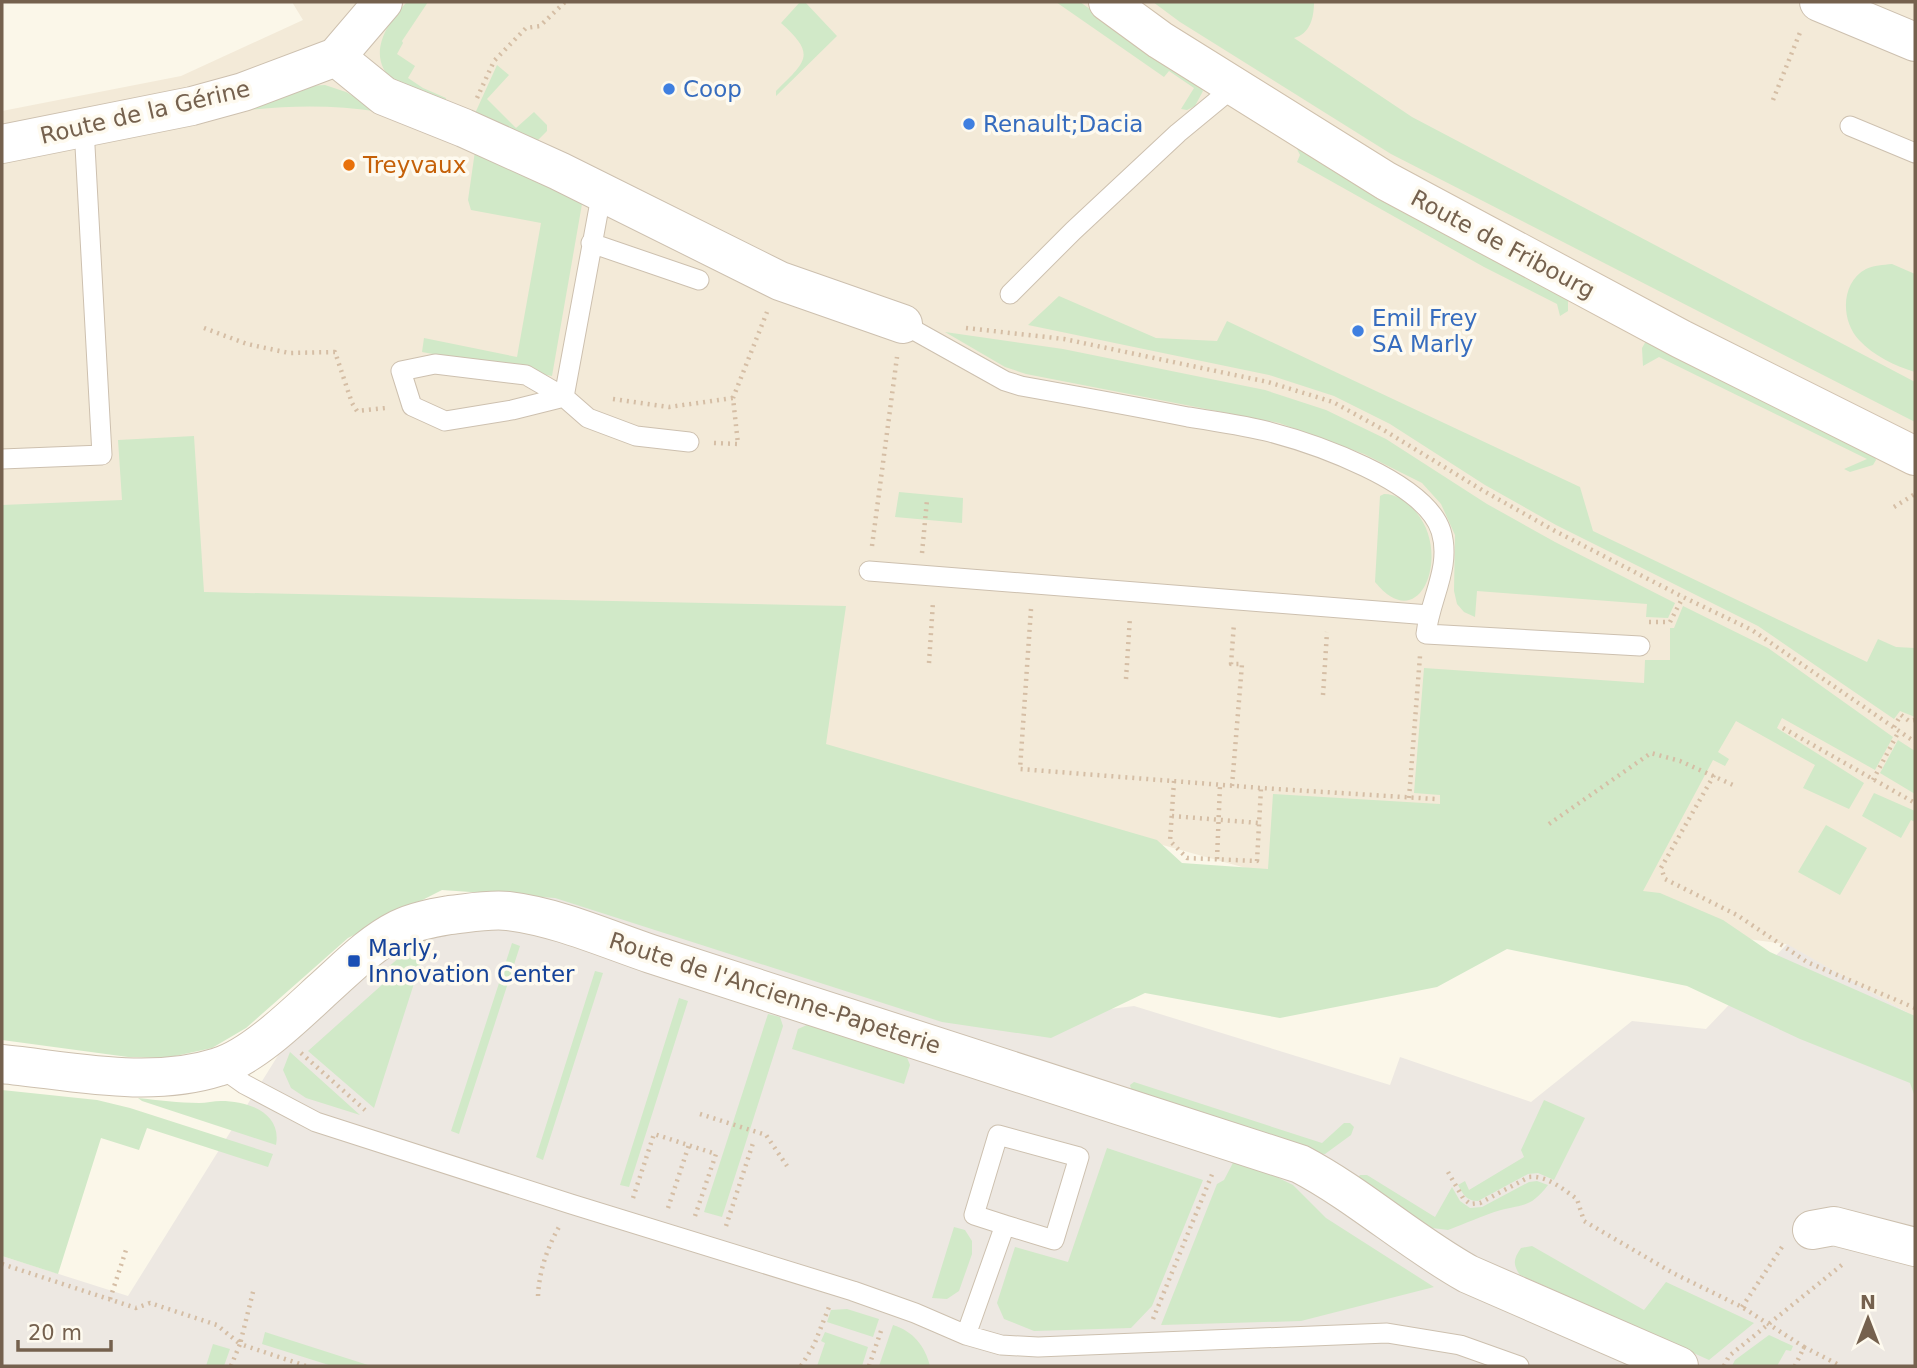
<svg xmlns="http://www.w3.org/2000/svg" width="1917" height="1368" viewBox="0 0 1917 1368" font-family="'DejaVu Sans',sans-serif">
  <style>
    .residential { fill: #f3ead8 }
    .industrial { fill: #ede8e2 }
    .green { fill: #d1e9c8 }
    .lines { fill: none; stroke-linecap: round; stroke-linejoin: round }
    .lane-casing { stroke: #cdc0af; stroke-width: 21 }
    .street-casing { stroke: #cdc0af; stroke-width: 40 }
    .secondary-casing { stroke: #d0c1ad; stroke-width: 40 }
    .path { stroke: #d5bea5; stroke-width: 4.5; stroke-dasharray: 2 5; stroke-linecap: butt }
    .lane { stroke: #fff; stroke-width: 19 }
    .street { stroke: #fff; stroke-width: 38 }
    .secondary { stroke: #fff; stroke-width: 38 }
    .shop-dot { fill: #3f7fe0; stroke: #fefaef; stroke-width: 2.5 }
    .food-dot { fill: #e8710a; stroke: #fefaef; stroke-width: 2.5 }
    .transit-dot { fill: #1a4fb4; stroke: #fefaef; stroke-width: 2.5 }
    .labels { text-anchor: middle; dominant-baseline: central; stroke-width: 7; stroke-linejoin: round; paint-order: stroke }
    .shop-label { font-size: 23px; fill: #366cbe; stroke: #fefaef; text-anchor: start }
    .street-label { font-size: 23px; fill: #75614e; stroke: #fefaef }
    .food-label { font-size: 23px; fill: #c56008; stroke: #fefaef; text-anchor: start }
    .transit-label { font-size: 23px; fill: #164399; stroke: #fefaef; text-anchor: start }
  </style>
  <rect width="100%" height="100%" fill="#fbf7e9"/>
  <path class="residential" d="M292,2H1915V1017L1786,944L1289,880L837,755L2,587V111L181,76L303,20Z"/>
  <path class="industrial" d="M557,890L976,1026L1134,1006L1390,1085L1400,1057L1531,1102L1632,1021L1706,1029L1787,944L1915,1017V1366H2V1256L128,1296L373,903Z"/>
  <path class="green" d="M407,2H428L402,41L403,43L397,54L415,66L408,78L423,88L446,98L443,110C427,101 409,93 395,82C364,58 387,22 407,2Z
    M800,2H805L837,36L776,96V91C806,61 817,55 781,23Z
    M1056,2H1080L1199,85L1203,91L1195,106L1187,110L1181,109L1194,88L1169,71L1164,77Z
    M1153,2H1314C1314,18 1310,34 1294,38L1412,117L1915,382V422L1391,154L1180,22Z
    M497,65L509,75L487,99L516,128L534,112L547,125V131L538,140L529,139L472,120Z
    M325,85L346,92L380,112C336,105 294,105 250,110L308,86Z
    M1296,147L1568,299V311L1560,316L1557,304L1484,267L1297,162L1300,155Z
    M475,151L582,204L552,376L422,352L424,338L517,357L541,223L471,210L468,200Z
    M1892,264L1915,274V372C1895,366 1874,356 1859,340C1841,321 1840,283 1866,269C1874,265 1883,265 1892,264Z
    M1059,296L1156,338L1217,341L1227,321L1580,487L1593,531L1867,662L1878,639L1896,647L1915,648V717L1900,711L1894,719L1758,626L1556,525L1485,485L1390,424L1334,396L1269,375L1028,325Z
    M945,332L1063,349L1265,390L1326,410L1386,439L1487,504L1555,542L1675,603L1668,618L1646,617L1647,604L1477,591L1475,617L1464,612L1457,604L1454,591L1455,535L1441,504L1422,483L1364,454L1279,423L1026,374L1005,367Z
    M1646,341L1872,448L1876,460L1873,465L1850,472L1844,469L1867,459L1659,357L1643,366L1642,348Z
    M194,436L204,592L846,606L826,744L1157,840L1182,863L1268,869L1273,794L1440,804V795L1414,793L1424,668L1644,683L1645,660H1670V628H1674L1683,606L1768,648L1893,737L1875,770L1782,718L1777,728L1864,783L1849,809L1803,788L1815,765L1736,721L1718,752L1729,759L1725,766L1713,760L1643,891L1660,893L1723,920L1770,952L1915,1016V1097L1910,1083L1800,1039L1687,986L1507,949L1437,987L1280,1018L1145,993L1051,1038L942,1022L555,898L442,890L348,938L246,1028L212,1048L166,1058L128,1057L2,1040V505L122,500L118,440Z
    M899,492L963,498L962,523L895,517Z
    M1384,494C1397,494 1408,502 1416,512C1452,554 1420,638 1375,582L1380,496Z
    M1898,740L1915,751V794L1880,773Z
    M1874,793L1915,811V822L1911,820L1901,838L1862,816Z
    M1826,825L1867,848L1840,895L1798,872Z
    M427,943L374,1108L308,1051L384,983L380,974L407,951Z
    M512,943L520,946L459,1134L451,1131Z
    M595,971L603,973L543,1160L536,1157Z
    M679,998L688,1001L629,1187L620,1185Z
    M768,1014L780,1017L783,1026L722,1217L704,1212Z
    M809,1024L906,1055L910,1065L904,1084L792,1049L798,1029Z
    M290,1052L360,1115L306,1098L291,1088L283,1070Z
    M1134,1082L1322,1143L1344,1123H1350L1354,1127L1351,1135L1325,1154L1310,1153L1131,1089L1130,1085Z
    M2,1090L97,1100L130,1108L273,1154L268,1167L147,1128L139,1150L101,1138L58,1274L2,1256Z
    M138,1098C158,1100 179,1103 199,1103C206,1103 214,1101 221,1101C249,1101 282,1113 276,1145L142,1101Z
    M1544,1100L1585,1118L1554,1180L1538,1173L1528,1174L1478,1201C1466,1201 1463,1194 1458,1185L1465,1181L1469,1190L1524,1157L1521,1150Z
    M1107,1148L1203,1180L1152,1306L1131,1328L1034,1331L1004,1319L997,1303L1015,1247L1068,1262Z
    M1236,1157L1293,1185L1326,1218L1434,1287L1301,1321L1161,1325L1217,1184L1224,1180Z
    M1360,1175H1367L1435,1217L1452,1187L1460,1201L1470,1208L1482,1207L1529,1182L1537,1181L1548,1185C1531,1207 1525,1204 1501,1210C1483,1215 1465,1224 1448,1230L1432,1228L1361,1184L1358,1178Z
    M954,1227L965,1230L972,1241V1254L959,1291L947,1299L932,1298Z
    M1532,1246L1644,1310L1666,1282L1754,1323L1709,1360L1520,1275C1512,1264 1514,1258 1521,1248Z
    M847,1309L879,1319L873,1337L827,1322L831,1310Z
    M893,1325C913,1331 925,1346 930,1366H879Z
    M265,1332L371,1366H332L262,1344Z
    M825,1332L868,1347L862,1366H817L825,1343L821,1341Z
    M1769,1335L1793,1346L1791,1351L1786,1350L1777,1366H1732L1735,1360Z
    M213,1344L230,1349L224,1366H206Z"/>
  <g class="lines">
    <g class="lane-casing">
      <path id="lane" d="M1850,126L1915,153
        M591,243L699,280
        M1010,294L1073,231L1178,133L1235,86
        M903,324L1005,381L1021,386C1077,396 1132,406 1188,417C1214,421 1241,425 1266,431C1313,443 1425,481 1441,531C1452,567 1430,598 1426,634L1640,646
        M564,397L512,410L445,421L412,406L401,371L435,364L526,375L564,397L588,418L636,436L689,442
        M564,397L602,191
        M2,459L102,455L84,128
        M869,571L1429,615
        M220,1067L244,1084L316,1122L571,1204L853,1291L915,1313L966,1335L1001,1345L1038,1347L1387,1333L1460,1345L1519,1366
        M966,1335L1005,1225L1054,1240L1079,1157L998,1135L974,1215L1005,1225"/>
    </g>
    <g class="street-casing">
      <path id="street" d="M1819,2L1915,42
        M336,57L384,96L464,128L559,171L780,281L903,324
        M2,144L192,106L243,92L336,57L383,2
        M2,1064C72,1071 149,1089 218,1067C252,1057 294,1016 320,992C345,970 369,944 399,929C415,921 433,918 450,915C469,913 489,909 508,911C557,917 604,938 651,954L1300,1164C1359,1195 1409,1241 1468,1274L1679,1366
        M1812,1230L1834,1226L1915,1247"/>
    </g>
    <g class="secondary-casing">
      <path id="secondary" d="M1108,2L1160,40L1386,181L1681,339L1915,456"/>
    </g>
    <path class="path" d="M477,98L494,61L526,28L540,26L565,2
      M1773,100L1801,30
      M204,328L247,344L289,353L335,352L352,403L357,411L386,408
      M966,328L1064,339L1268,382L1333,402L1382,429L1482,490L1555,531L1683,597L1752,630L1915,742
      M613,399L669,407L733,398
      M714,443L738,444L733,398L767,312
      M1894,507L1915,494
      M872,546L897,357
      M922,553L927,500
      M1031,609L1020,769L1261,788L1435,799
      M1649,622H1670L1683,597
      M929,663L933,602
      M1126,679L1130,617
      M1323,695L1327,632
      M1894,727L1901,715L1909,721L1915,720
      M1783,728L1915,803
      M1714,775L1661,868L1665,879L1737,915L1807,962L1915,1008
      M1873,780L1899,731
      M1174,781L1170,841L1187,858L1257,861L1261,788
      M1232,786L1242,664H1231L1234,623
      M1409,798L1420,656
      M1172,816L1259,823
      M1549,824L1651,753L1680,761L1733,785
      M1217,859L1220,785
      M301,1053L365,1110
      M700,1114L766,1135L787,1166
      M1448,1172L1463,1198L1470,1204L1480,1203L1529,1177C1546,1175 1563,1189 1577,1199L1584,1221L1673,1273L1742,1307L1804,1347L1795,1366
      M633,1198L654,1134L716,1154L695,1216
      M668,1208L689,1145
      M726,1226L754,1140
      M2,1264L136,1308L150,1303L217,1325L240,1344L254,1288
      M538,1296C539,1272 547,1248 559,1227
      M110,1299L127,1247
      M1742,1307L1782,1247
      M1153,1319L1213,1172
      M1804,1347L1841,1366
      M231,1366L240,1344L306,1366
      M801,1366L814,1345L829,1307
      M869,1366L882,1328
      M1724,1366L1729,1356L1843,1264"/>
    <use href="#lane" class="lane"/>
    <use href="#street" class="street"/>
    <use href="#secondary" class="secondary"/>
  </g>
  <g class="shop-dot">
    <circle cx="669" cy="89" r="7"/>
    <circle cx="969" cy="124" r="7"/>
    <circle cx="1358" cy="331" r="7"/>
  </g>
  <circle class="food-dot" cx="349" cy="165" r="7"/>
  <rect class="transit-dot" x="347" y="954" width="14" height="14" rx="3.5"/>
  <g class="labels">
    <g class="shop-label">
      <text x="683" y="89">Coop</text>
      <text x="983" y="124">Renault;Dacia</text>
      <text x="1372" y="318">Emil Frey<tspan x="1372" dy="26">SA Marly</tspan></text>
    </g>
    <g class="street-label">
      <text transform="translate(145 112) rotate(-13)">Route de la Gérine</text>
      <text transform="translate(1503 244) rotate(28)">Route de Fribourg</text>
      <text transform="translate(775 993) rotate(18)">Route de l'Ancienne-Papeterie</text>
    </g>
    <g class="food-label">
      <text x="363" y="165">Treyvaux</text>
    </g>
    <g class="transit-label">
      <text x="368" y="948">Marly,<tspan x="368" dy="26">Innovation Center</tspan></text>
    </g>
  </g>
  <rect width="1917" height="1368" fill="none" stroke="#75614e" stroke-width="7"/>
  <g transform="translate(1868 1319)" stroke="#fefaef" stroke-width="5" paint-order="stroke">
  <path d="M0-5L12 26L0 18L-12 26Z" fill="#75614e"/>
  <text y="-10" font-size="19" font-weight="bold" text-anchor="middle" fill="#75614e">N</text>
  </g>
  <path d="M18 1340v10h93v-10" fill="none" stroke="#75614e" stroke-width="3.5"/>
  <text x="28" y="1340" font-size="21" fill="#75614e" stroke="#fefaef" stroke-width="5" paint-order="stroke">20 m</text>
</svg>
